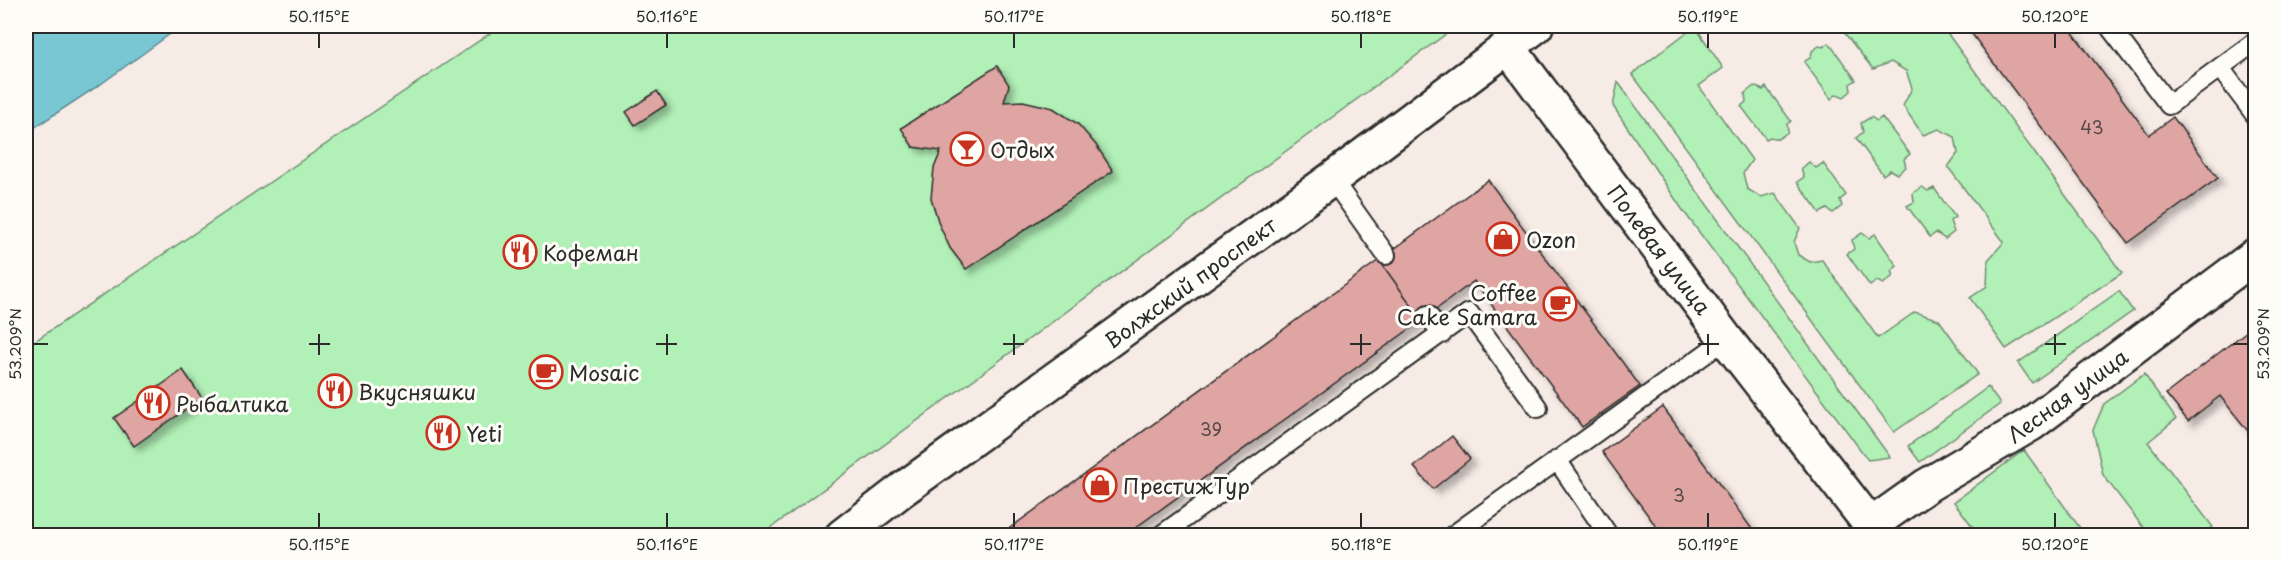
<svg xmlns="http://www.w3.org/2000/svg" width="2281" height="561" viewBox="0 0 2281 561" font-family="'Playpen Sans',sans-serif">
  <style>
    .green { fill: #b1f0b7; stroke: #6e8e71; stroke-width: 1.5 }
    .water { fill: #78c7d3; stroke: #598990; stroke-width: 1.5 }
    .building { fill: #dfa5a2; stroke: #2b2b2b; stroke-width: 1.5; filter: url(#shadow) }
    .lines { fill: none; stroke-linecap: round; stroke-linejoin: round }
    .lane-casing { stroke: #2b2b2b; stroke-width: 22 }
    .street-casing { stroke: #2b2b2b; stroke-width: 38 }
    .secondary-casing { stroke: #2b2b2b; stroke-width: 38 }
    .primary-casing { stroke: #2b2b2b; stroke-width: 38 }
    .lane { stroke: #fdfcf7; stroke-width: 18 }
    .street { stroke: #fdfcf7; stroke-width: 33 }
    .secondary { stroke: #fdfcf7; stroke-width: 33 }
    .primary { stroke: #fdfcf7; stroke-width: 33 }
    .ticks { fill: none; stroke: #2b2b2b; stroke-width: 2 }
    .labels { text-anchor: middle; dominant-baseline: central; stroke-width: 6; stroke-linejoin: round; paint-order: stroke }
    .number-label { font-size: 18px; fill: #584a49 }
    .poi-label { font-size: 21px; fill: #2b2b2b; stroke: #fdfcf7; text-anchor: start }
    .street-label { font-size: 21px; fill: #2b2b2b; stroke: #fdfcf7 }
    .neatline { fill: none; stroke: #2b2b2b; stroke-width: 2 }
    .ticks-label { font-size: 15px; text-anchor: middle; fill: #2b2b2b }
  </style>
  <defs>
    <filter id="shadow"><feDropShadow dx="5.5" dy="5.5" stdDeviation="3" flood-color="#0004"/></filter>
  </defs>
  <rect width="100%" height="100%" fill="#f7ebe6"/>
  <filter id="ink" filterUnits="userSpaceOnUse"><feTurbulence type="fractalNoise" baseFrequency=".0167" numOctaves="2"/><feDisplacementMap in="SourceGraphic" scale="12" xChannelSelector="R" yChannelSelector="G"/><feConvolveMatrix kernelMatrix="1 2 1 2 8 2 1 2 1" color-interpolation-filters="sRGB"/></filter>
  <g filter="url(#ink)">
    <path class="green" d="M501,26H1457L761,535L26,536V347Z
      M1695,26L1723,68L1699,86L1752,160L1743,173L1747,189L1761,197L1775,193L1800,228L1794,242L1798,255L1810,262L1822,260L1878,338L1915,312L1939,320L1978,374L1894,432L1632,74Z
      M1839,26H1942L2122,273L2006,349L1970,298L1987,286L1988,260L2004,242L1948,167L1958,153L1955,137L1939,129L1923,135L1903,106L1912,88L1906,71L1891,62L1873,69Z
      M1829,43L1856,80L1850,84L1851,91L1844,97L1837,94L1831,99L1804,62L1811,57L1812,51L1819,46L1823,47Z
      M1618,82L1890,457L1868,460L1682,209L1613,106Z
      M1754,86L1763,90L1766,87L1791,121L1787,124L1788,132L1778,139L1770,137L1766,139L1741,106L1746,102L1745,93Z
      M1871,117L1877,121L1882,117L1910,154L1904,159L1906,167L1897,174L1890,170L1883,175L1856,138L1863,132L1861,123Z
      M1809,162L1816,168L1823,163L1846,195L1840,200L1842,206L1833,213L1827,209L1820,213L1797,182L1804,177L1801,169Z
      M1922,187L1928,191L1934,188L1955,217L1950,221L1954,232L1945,239L1936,233L1930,237L1907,206L1914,202L1913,193Z
      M1862,233L1869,238L1875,234L1897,266L1891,271L1893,276L1883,284L1877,281L1870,286L1847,254L1854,249L1852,240Z
      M2119,291L2133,311L2032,383L2018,363Z
      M2144,374L2176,419L2148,442L2213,527L2202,535H2149L2103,475L2093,430L2104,404Z
      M1988,387L2000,404L1920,462L1908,446Z
      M2024,450L2085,535H1979L1954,502Z"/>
    <path class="water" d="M26,26H181L101,84L26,133Z"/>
    <path class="building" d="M1966,26H2068L2149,135L2173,117L2218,178L2128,243Z
      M997,66L1009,85L1004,102L1023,101L1053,108L1078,124L1096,145L1113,171L966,269L950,248L939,224L931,198L934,168L941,151L913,147L901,128Z
      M657,91L666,105L635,125L626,112Z
      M1488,180L1640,386L1582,427L1474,281L1422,320L1379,260Z
      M1379,260L1422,320L1124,536H999Z
      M2256,324V441L2220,396L2188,421L2166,394Z
      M183,370L202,398L134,446L114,418Z
      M1663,407L1757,536H1663L1602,452Z
      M1452,436L1470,459L1433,489L1414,467Z"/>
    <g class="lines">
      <g class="lane-casing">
        <path id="lane" d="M2109,26L2169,105L2256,41
          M2220,68L2256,116
          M1332,179L1386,255
          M1428,315L1442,334
          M1557,460L1609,536
          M1160,536L1469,313L1538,408
          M1452,536L1726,339"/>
      </g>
      <g class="street-casing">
        <path id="street" d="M1871,525L1926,486L2031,424L2256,255"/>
      </g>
      <g class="secondary-casing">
        <path id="secondary" d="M1508,47L1726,339L1879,536"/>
      </g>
      <g class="primary-casing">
        <path id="primary" d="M842,536L903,489L1332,179L1536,26"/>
      </g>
      <use href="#lane" class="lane"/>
      <use href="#street" class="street"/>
      <use href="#secondary" class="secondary"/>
      <use href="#primary" class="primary"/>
    </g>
  </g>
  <path class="ticks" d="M319,33V48M667,33V48M1014,33V48M1361,33V48M1708,33V48M2055,33V48M319,334V355M667,334V355M1014,334V355M1361,334V355M1708,334V355M2055,334V355M33,344H48M309,344H330M656,344H677M1003,344H1024M1350,344H1371M1698,344H1719M2045,344H2066M2233,344H2248M319,513V528M667,513V528M1014,513V528M1361,513V528M1708,513V528M2055,513V528"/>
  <defs>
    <g id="bar-ring" transform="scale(1.725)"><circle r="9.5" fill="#fdfcf7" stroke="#c8321e" stroke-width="1.5"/><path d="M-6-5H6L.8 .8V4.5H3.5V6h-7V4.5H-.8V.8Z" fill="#c8321e"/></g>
    <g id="shop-ring" transform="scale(1.725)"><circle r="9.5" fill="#fdfcf7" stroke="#c8321e" stroke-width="1.5"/><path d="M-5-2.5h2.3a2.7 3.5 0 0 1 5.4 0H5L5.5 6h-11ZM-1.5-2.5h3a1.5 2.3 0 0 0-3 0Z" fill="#c8321e"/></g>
    <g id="restaurant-ring" transform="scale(1.725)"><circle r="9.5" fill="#fdfcf7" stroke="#c8321e" stroke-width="1.5"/><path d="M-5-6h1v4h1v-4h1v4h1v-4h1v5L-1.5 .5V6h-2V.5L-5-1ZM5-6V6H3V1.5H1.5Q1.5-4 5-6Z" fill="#c8321e"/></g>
    <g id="cafe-ring" transform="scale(1.725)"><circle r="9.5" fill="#fdfcf7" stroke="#c8321e" stroke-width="1.5"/><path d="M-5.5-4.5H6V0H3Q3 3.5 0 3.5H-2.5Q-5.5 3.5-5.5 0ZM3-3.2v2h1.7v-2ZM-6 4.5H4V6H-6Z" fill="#c8321e"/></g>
  </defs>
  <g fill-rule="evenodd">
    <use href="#bar-ring" x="967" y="149"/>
    <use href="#shop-ring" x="1503" y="239"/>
    <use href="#restaurant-ring" x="520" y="252"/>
    <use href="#cafe-ring" x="1560" y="304"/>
    <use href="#cafe-ring" x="546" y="372"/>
    <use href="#restaurant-ring" x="335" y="391"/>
    <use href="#restaurant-ring" x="153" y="403"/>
    <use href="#restaurant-ring" x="443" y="433"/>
    <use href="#shop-ring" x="1100" y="485"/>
  </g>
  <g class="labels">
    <g class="number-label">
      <text x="2092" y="126">43</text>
      <text x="1211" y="428">39</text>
      <text x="1679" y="494">3</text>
    </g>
    <g class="poi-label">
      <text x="990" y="149">Отдых</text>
      <text x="1526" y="239">Ozon</text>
      <text x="543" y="252">Кофеман</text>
      <text x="1537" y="292" text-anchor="end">Coffee<tspan x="1537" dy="24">Cake Samara</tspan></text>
      <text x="569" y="372">Mosaic</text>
      <text x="358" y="391">Вкусняшки</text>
      <text x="176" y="403">Рыбалтика</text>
      <text x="466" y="433">Yeti</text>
      <text x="1123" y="485">ПрестижТур</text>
    </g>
    <g class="street-label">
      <text transform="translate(1660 249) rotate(53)">Полевая улица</text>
      <text transform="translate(1190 282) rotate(-36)">Волжский проспект</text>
      <text transform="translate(2067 395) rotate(-36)">Лесная улица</text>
    </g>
  </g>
  <rect width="2281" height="561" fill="none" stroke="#fdfcf7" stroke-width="66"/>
  <rect x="33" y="33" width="2215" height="495" class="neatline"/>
  <g class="ticks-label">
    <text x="319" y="22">50.115°E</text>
    <text x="667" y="22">50.116°E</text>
    <text x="1014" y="22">50.117°E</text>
    <text x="1361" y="22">50.118°E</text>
    <text x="1708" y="22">50.119°E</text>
    <text x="2055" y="22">50.120°E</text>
    <text transform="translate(16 344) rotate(-90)" y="5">53.209°N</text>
    <text transform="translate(2264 344) rotate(-90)" y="5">53.209°N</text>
    <text x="319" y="550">50.115°E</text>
    <text x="667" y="550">50.116°E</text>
    <text x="1014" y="550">50.117°E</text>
    <text x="1361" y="550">50.118°E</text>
    <text x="1708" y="550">50.119°E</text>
    <text x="2055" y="550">50.120°E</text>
  </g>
</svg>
